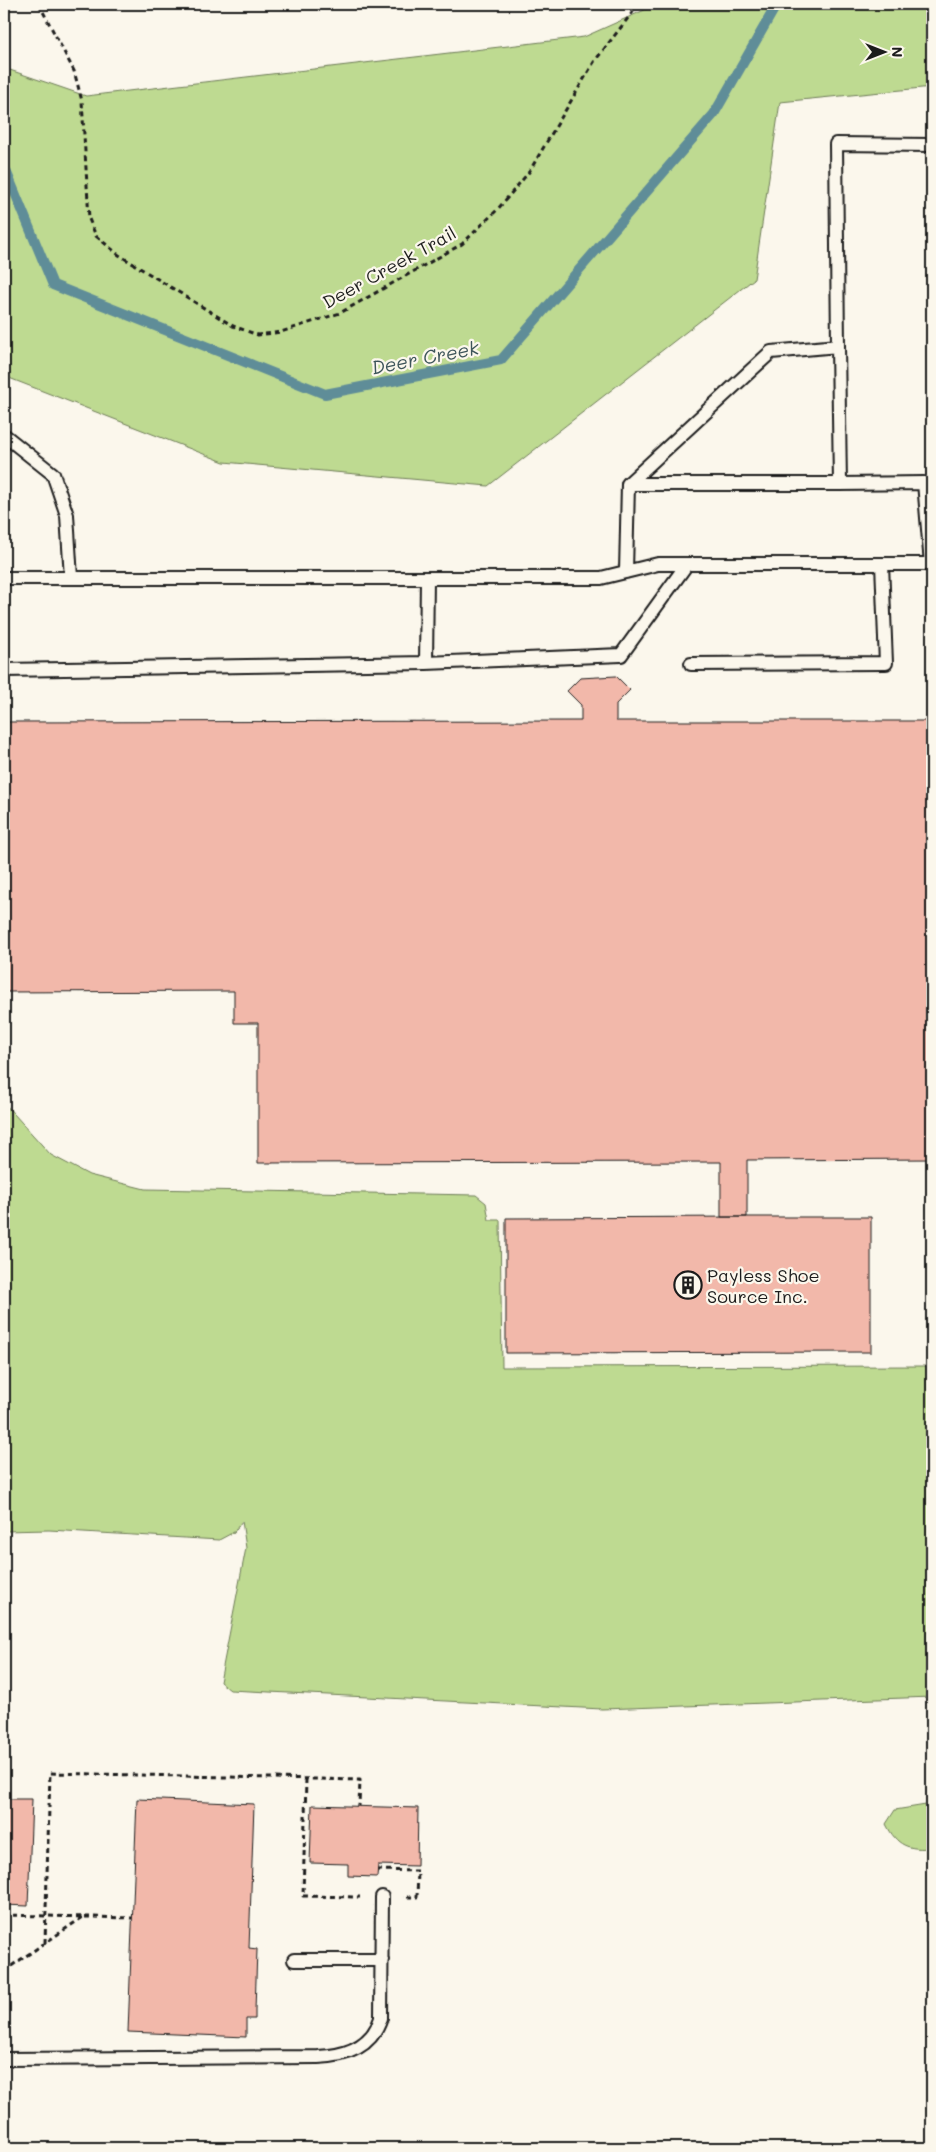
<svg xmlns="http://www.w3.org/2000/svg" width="936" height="2152" viewBox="0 0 936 2152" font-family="Mali,sans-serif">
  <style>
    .green { fill: #beda91; stroke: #6d7b56 }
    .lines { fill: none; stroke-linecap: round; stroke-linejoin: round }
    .stream { stroke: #5f8d98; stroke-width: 10 }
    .building { fill: #f2b8aa; stroke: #1c1c1c }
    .service-casing { stroke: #1c1c1c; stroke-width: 16 }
    .path { stroke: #1c1c1c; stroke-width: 3; stroke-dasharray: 5 4; stroke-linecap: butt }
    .service { stroke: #fbf7ec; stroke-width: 12 }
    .labels { text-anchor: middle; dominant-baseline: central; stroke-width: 4.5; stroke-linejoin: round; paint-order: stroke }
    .street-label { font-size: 18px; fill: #1c1c1c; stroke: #fbf7ec }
    .poi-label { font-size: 18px; fill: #1c1c1c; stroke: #fbf7ec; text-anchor: start }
    .water-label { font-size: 19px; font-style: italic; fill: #3e555a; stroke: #fbf7ec }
  </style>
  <rect width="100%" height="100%" fill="#fbf7ec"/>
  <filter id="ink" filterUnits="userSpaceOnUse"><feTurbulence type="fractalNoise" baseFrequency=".02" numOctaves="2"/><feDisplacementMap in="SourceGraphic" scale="10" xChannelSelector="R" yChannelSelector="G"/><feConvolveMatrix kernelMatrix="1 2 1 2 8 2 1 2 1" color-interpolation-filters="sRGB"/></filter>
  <g filter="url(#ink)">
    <path class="green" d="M658,4H932V87L780,102L754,279L488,486L224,462L4,376V68L86,96L584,37Z
      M4,1103L51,1155L89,1175L145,1189L476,1195L486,1203L489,1220H500L502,1367L932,1366V1697L602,1709L230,1690L220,1682L246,1548L242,1521L234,1532L219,1540L49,1530L4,1531Z
      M932,1804V1848C908,1850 897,1846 886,1824L895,1810Z"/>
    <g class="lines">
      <path class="stream" d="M4,166L53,285L325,394L501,360L714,114L777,4"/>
    </g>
    <path class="building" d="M616,676L630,690L616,704V721H932V1159L747,1160V1217H721V1162L258,1163V1023H234V991L4,992V722L581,721V705L567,691L580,678Z
      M747,1217H871V1352L506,1353V1218Z
      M4,1799H32L28,1906L4,1905Z
      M137,1799L254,1804L249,1948L257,1949L255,2010V2019H246V2037L128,2032Z
      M312,1805L418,1808L417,1866L378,1865L377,1877L348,1876V1864L310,1863Z"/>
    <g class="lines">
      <g class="service-casing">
        <path id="service" d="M838,346L840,484L924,483L931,564
          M4,435L53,474L67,515L71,578
          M628,484H840
          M626,572L628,484L771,352L838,346L836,144L932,145
          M4,578H601L658,564H932
          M426,663L427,578
          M691,664L886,663L882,564
          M4,670L426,663L621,655L687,564
          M294,1960H382
          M4,2059L318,2057C346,2056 372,2047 381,2018L382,1897"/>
      </g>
      <path class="path" d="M39,4L74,71L82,101L89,219L96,236L119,255L233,326L258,335L281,332L340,313L462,244L497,210L529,172L594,62L639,4
        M306,1779L303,1896L360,1897
        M377,1870L418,1871L417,1897H403
        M4,1915L132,1918
        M45,1943L50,1773L360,1780L359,1806
        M4,1971L83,1917"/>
      <use href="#service" class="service"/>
    </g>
  </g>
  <defs>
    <g id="building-ring" transform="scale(1.4375)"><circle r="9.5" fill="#fbf7ec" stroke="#1c1c1c" stroke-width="1.5"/><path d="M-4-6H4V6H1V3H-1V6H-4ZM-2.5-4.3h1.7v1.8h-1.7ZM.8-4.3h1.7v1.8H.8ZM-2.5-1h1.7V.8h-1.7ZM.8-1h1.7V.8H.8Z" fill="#1c1c1c"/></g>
  </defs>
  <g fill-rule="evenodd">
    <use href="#building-ring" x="688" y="1285"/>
  </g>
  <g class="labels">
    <g class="street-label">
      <text transform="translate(389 267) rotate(-29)">Deer Creek Trail</text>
    </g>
    <g class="poi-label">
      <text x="707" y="1275">Payless Shoe<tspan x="707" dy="21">Source Inc.</tspan></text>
    </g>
    <g class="water-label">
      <text transform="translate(425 357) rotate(-11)">Deer Creek</text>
    </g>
  </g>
  <rect width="936" height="2152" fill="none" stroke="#fbf7ec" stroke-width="20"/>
  <rect x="10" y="10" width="916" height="2132" fill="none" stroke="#1c1c1c" stroke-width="2" filter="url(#ink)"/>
  <g transform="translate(884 52) rotate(90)" stroke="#fbf7ec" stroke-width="4" paint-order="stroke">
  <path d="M0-4L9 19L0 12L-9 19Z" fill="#1c1c1c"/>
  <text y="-8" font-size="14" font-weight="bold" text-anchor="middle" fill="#1c1c1c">N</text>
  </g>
</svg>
